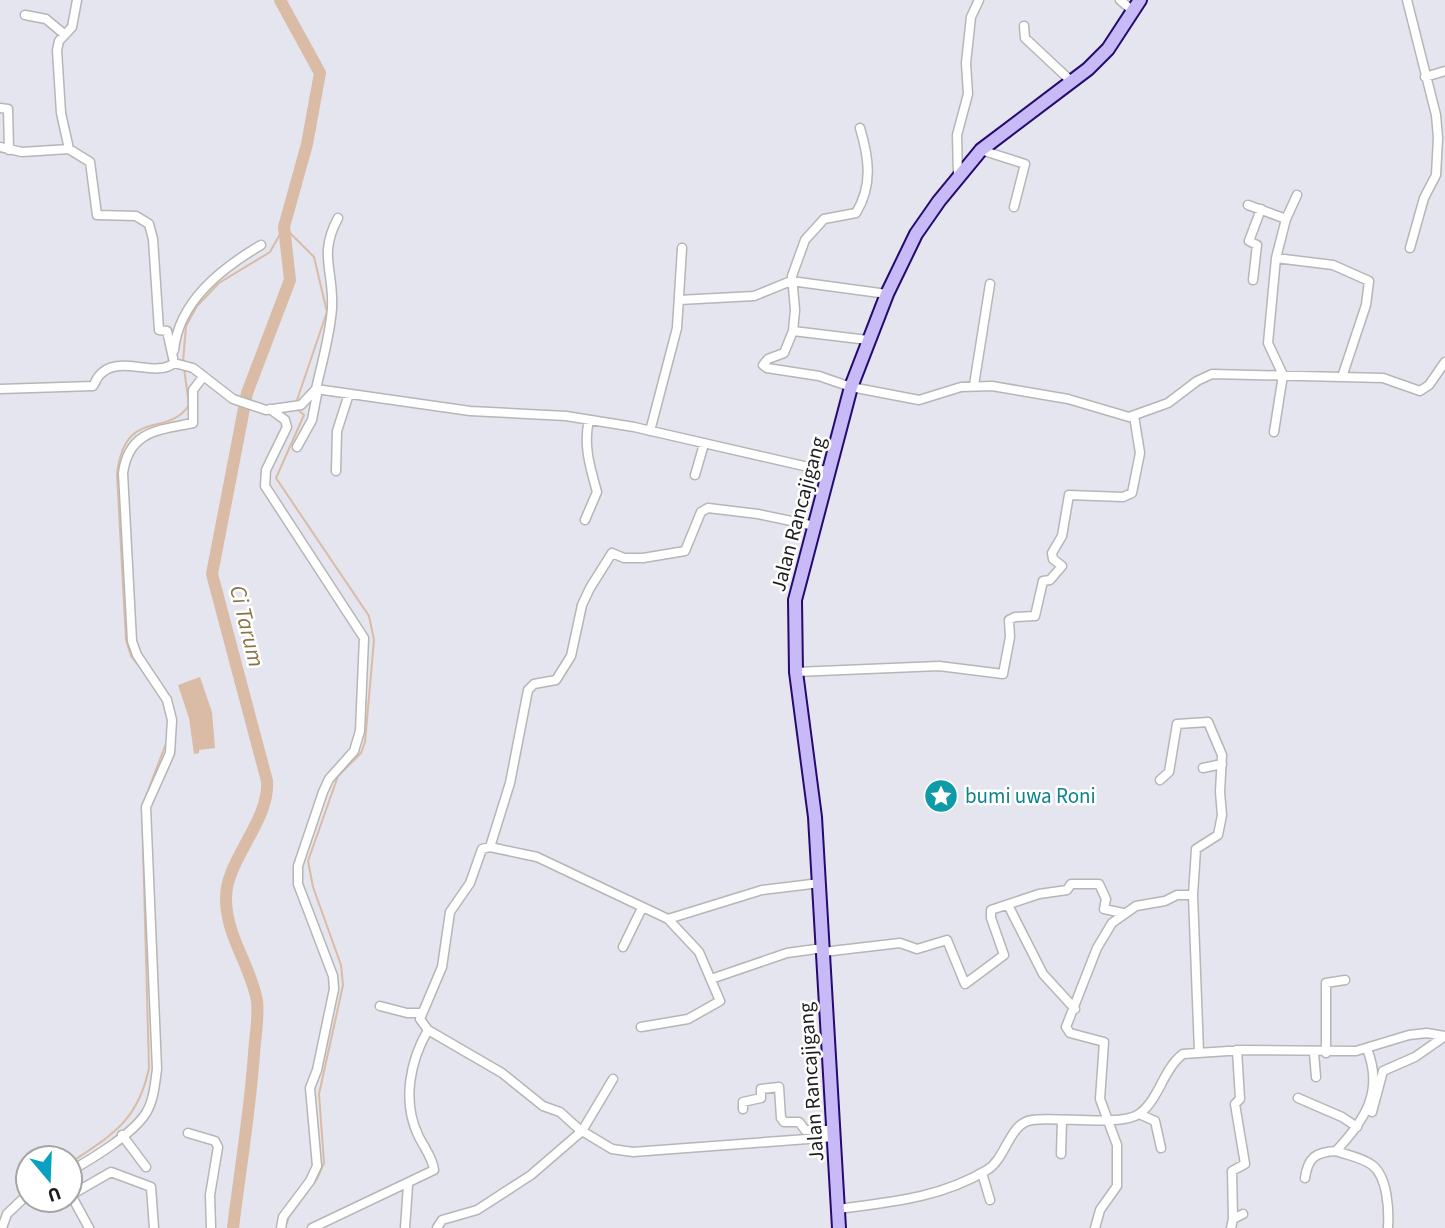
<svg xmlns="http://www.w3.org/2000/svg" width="1445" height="1228" viewBox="0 0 1445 1228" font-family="'Source Sans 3',sans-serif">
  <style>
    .water { fill: #dabba6 }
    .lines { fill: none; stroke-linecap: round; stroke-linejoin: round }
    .stream { stroke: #dabba6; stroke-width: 2 }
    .river { stroke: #dabba6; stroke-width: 12 }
    .minor-casing { stroke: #b6b6b6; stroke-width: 11 }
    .secondary-casing { stroke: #260a6f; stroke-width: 16 }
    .minor { stroke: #fff; stroke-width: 8 }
    .secondary { stroke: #c7baf6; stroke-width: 12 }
    .labels { text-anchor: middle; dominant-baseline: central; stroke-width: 5; stroke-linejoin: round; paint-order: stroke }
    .street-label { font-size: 21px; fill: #1d1d1d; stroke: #fff }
    .culture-label { font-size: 21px; fill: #0d838f; stroke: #fff; text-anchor: start }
    .water-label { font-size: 23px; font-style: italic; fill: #8a7343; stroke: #fff }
  </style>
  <rect width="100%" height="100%" fill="#e4e5ee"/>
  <path class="water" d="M200,677L212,712L215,748L199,750V753L194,754L189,718L178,685Z"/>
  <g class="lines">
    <path class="stream" d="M183,362L186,326L197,306L219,283L270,252L284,227L314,257L327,312L296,403
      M148,678L131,656L126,640L117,474C125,406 167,439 189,405L184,368
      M143,804L167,741
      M70,1163C112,1135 138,1121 149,1068L142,810
      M9,1207L17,1199
      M285,1228L289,1217L317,1179L324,1163L319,1094L343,985L341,965L313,887L308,861L338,776L361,753L365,742L374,640L369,616L276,478L304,415L297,409"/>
    <path class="river" d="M233,1228C240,1170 250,1112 254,1054C255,1037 259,1017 257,1001C251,966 226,936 226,899C225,861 270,821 267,781L212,574L247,393L290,280L284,227L307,144L320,73L280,0"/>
    <g class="minor-casing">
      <path id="minor" d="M1120,0L1133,11
        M1407,0L1436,115L1438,138L1436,175L1424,198L1410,248
        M25,15L46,19L64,34
        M1024,26L1025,38L1072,82
        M1425,77L1445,71
        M0,108L8,109L9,150
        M860,128C869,158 873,185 856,213L824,219L805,240L792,276L795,310L793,331L784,353L768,359L763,365L767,368L819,376L851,387L919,400L961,387L992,386L1068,399L1129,417L1168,403L1197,381L1212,374L1383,378L1420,391L1429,385L1445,362
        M0,147L22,152L69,149L90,162L97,215L136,216L149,224L153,239L159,330L167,331L173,358
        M69,149L61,113L57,50L59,41L72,27L77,0
        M981,150L1025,164L1014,207
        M958,176L957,135L968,94L966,63L971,17L979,0
        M1248,205L1286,219L1276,258L1333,265L1369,281L1366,305L1342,377
        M1286,219L1297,195
        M1253,280L1257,245L1249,241L1261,209
        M679,300L754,296L791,281L887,294
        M793,331L868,340
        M174,350C179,301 222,268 261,245
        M174,363L193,368L233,399L266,410L301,405L316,389L470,411L566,416L634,427L830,472
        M974,385L990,284
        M0,389L93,386C95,383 96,380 98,377C116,352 155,379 174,363
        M316,389C322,362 330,336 332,308C334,270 318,255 338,218
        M270,409L285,420L287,427L266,470L265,486L364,638L360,731L354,751L329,779L323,792L298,866V884L333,976L334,989L317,1070L310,1088L317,1166L310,1181L283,1217L281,1228
        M650,431L677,328L682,248
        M1274,432L1283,375L1268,343L1276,258
        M297,447L312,420L318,389
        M336,471L337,431L349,394
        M695,475L704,444
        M585,520L597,492C590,467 583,445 589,420
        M796,672L939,666L1003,674L1010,637L1009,620L1015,617L1035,616L1043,581L1050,580L1062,566L1053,559L1052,553L1062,536L1069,495L1123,497L1132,493L1140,453L1134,416
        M1203,768L1222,764
        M1160,780L1169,772L1177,724L1208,722L1222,755L1220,792L1222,815L1218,835L1196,849L1193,895L1199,1052
        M490,847L510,783L528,690L534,684L556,680L571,656L582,605L590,588L612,553L624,558H643L685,551L701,512L708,508L758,514L815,526
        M1008,905L1043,974L1075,1009
        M668,919L762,890L820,883
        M623,947L642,908
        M823,952L900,943L917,949L947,940L965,984L1004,955L991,918V910L1039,894L1067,890L1071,884H1099L1106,899L1104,909L1123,913
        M711,979L787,953L823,948
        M380,1006L407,1013H422
        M428,1030L420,1019L442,967L450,912L470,883L482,849L490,847L537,857L668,919L699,952L720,1001L688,1019L641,1027
        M1314,1053L1316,1077
        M1326,1053V983L1345,980
        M1298,1098L1342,1117L1357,1127
        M743,1109V1102L761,1098V1089L779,1087L781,1118L784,1122H799L805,1130H834
        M1372,1112L1383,1071L1415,1057L1445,1036
        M1139,1114L1155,1121L1161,1148
        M582,1131L613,1079
        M188,1133L215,1141L218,1147L210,1195L211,1228
        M122,1135L146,1167
        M1336,1151C1347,1155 1363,1158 1372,1165C1388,1177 1389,1211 1388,1228
        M1061,1154L1062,1120
        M70,1171C92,1159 133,1134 146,1113C154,1100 155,1083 157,1069L146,807L170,753L172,720L167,700L137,655L132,641L123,473C129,430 160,430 193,423V390L203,377
        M982,1173L990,1200
        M1305,1178C1308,1157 1316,1152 1336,1151C1365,1120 1384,1091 1367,1049
        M838,1209C892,1202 940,1198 987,1170C1006,1159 1009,1123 1032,1120C1057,1116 1120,1127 1139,1114C1159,1100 1163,1069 1183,1054L1243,1050L1356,1051L1409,1035L1427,1033L1445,1036
        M1233,1219L1232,1171L1245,1164L1235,1104L1240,1099L1237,1050
        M2,1228L7,1214L28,1194
        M89,1228L71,1195L111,1172L151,1187L154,1228
        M312,1228L434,1170C433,1158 423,1146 418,1135C402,1101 410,1061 428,1030L502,1073L543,1106L560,1112L581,1131
        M405,1228L408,1185
        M437,1228L442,1220L477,1210L531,1175L582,1131L612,1149L633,1152L834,1137
        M1095,1228L1100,1210L1117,1186V1145L1100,1099L1104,1042L1070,1033L1066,1027L1097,948L1112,923L1136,906L1165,901L1177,895H1193
        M1231,1228L1233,1219L1243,1214"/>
    </g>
    <g class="secondary-casing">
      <path id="secondary" d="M839,1228L815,817L796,672L795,600L851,387L887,294L916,234L939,201L981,150L1088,69L1108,49L1140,0"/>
    </g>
    <use href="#minor" class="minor"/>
    <use href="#secondary" class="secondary"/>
  </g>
  <defs>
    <g id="sight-disc" transform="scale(1.75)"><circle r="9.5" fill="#0f9aa8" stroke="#fff"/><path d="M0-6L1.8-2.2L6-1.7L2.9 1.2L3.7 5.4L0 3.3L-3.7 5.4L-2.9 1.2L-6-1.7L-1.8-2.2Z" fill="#fff"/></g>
  </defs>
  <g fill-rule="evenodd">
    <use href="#sight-disc" x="941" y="796"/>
  </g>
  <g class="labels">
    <g class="street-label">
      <text transform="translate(798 514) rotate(-75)">Jalan Rancajigang</text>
      <text transform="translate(811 1082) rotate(-94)">Jalan Rancajigang</text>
    </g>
    <g class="culture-label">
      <text x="965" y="796">bumi uwa Roni</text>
    </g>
    <g class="water-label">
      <text transform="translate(247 626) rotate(76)">Ci Tarum</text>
    </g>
  </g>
  <g transform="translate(49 1179) rotate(161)"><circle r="33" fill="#ffffff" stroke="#a5a5a5" stroke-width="2"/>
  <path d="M0-5L12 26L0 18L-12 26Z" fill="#0aa1c1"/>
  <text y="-10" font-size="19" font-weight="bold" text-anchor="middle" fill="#1d1d1d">U</text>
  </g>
</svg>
